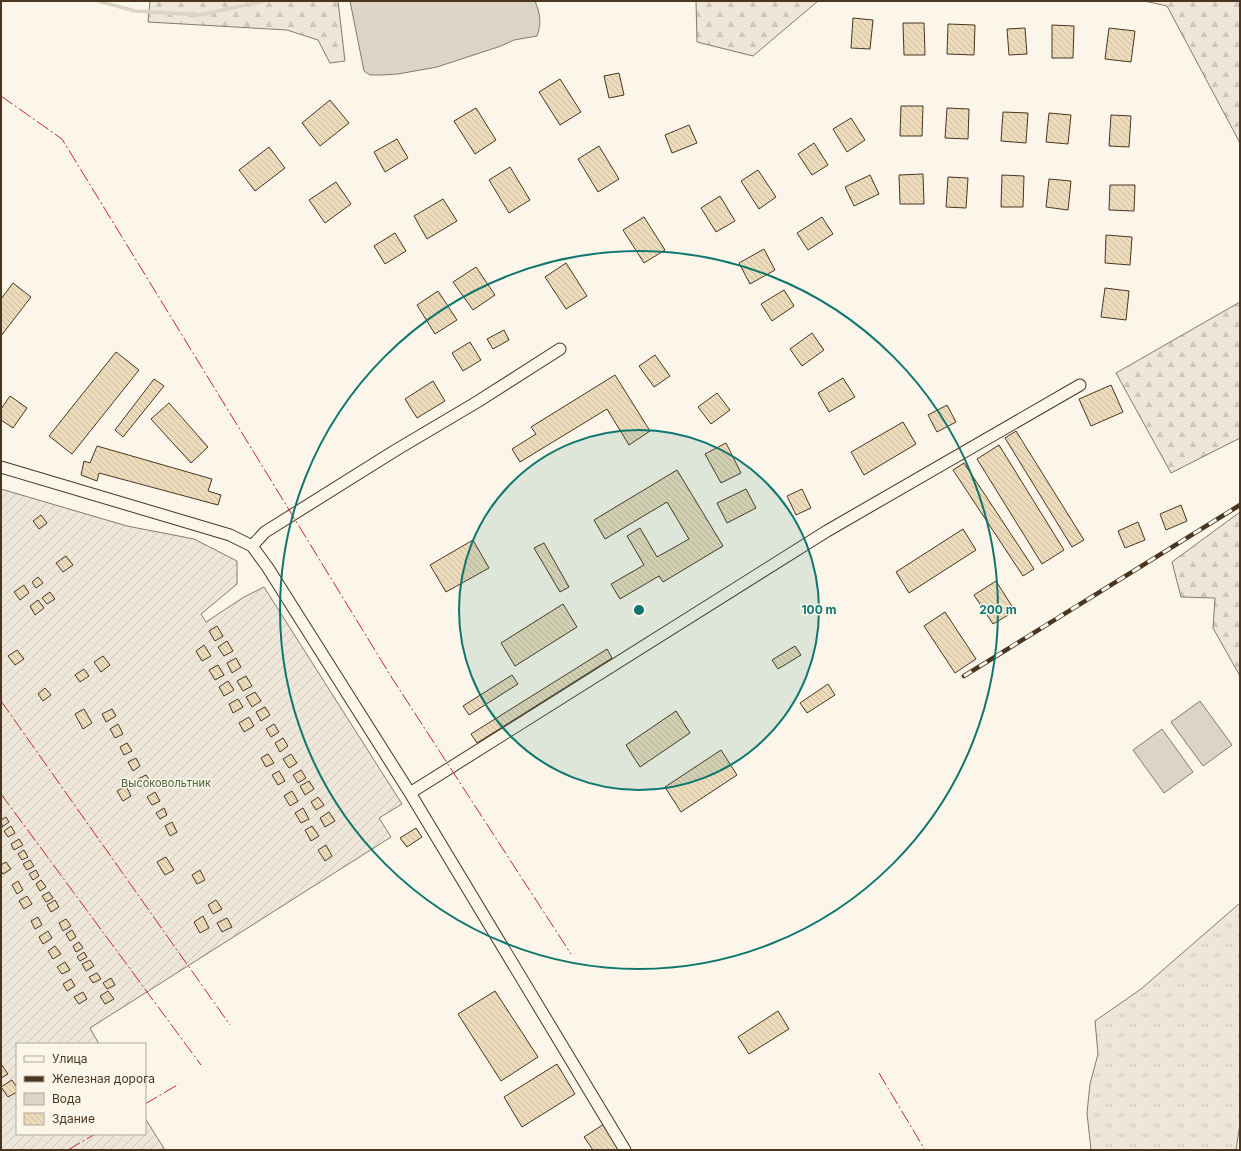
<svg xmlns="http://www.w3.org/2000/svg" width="1241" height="1151" viewBox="0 0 1241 1151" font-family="Inter,sans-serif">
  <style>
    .grass { fill: url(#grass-tufts); stroke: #887966 }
    .forest { fill: url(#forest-firs); stroke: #887966 }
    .garden { fill: url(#garden-furrows); stroke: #887966 }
    .water { fill: #dcd4c6; stroke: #887966 }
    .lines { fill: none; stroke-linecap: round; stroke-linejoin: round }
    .stream { stroke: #dcd4c6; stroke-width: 3.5 }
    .building { fill: url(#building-back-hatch); stroke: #4a3520 }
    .minor-casing { stroke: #4a3520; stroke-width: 13 }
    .minor { stroke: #fbf6e9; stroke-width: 11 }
    .rail-casing { stroke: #4a3520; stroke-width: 4.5 }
    .rail { stroke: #fbf6e9; stroke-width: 3; stroke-dasharray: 9; stroke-linecap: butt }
    .power { stroke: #c62828; stroke-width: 1; stroke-dasharray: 14 3 2 3; stroke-linecap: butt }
    .ring { fill: none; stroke: #0f766e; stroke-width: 2 }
    .labels { text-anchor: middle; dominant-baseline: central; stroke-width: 3; stroke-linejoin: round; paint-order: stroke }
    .park-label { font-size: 11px; fill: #436837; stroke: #fbf6e9 }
    .centre { fill: #0f766e; stroke: #fbf6e9; stroke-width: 2 }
    .ring-label { font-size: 12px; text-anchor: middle; font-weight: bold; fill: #0f766e; stroke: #fbf6e9; stroke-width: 3; stroke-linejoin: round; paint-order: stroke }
  </style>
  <defs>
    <pattern id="grass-tufts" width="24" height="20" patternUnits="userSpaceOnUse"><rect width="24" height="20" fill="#ede6d9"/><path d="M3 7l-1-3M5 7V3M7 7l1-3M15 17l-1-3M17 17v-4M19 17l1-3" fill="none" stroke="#cdc6ba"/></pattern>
    <pattern id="forest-firs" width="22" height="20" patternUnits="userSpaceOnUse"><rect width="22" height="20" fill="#ede6d9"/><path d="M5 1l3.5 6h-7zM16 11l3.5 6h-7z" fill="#cdc6ba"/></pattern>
    <pattern id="garden-furrows" width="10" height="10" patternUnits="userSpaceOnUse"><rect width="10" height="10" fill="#ede6d9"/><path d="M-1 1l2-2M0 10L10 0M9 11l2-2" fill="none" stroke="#cdc6ba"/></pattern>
    <pattern id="building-back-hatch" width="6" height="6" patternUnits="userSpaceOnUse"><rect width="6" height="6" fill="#ecdcbc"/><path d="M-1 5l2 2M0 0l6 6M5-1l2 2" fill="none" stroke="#ccbda1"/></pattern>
  </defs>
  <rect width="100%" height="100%" fill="#fbf6e9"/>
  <path class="grass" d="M1240,903V1124L1236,1150H1091L1087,1113L1090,1084L1098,1054L1095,1021L1141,989Z"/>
  <path class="forest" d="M150,1H338L345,61L330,63L318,40L287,30L148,22Z
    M696,1H818L753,56L697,42Z
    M1144,1H1240V143L1167,6Z
    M1240,302V438L1171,473L1116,373Z
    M1240,512V676L1213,628L1215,598L1181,597L1172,562Z"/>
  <path class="garden" d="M1,489L127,526L194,539L237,561V584L201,614L206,622L244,597L264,587L402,804L379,818L391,837L90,1028L99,1044H17V1134H145V1118L165,1150H1Z"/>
  <path class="water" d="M350,1H535C540,13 542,23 537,36L514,40L501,46L437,67L398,74L381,75H370L364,71Z
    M1200,701L1232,745L1203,766L1171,722Z
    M1162,729L1193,772L1164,793L1133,750Z"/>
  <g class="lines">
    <path class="stream" d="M98,1L135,11L200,15L264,1"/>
  </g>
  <path class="building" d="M853,18L873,20L870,49L851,48Z
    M903,23H924L925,55H904Z
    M948,24L975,25L974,55L947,54Z
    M1052,25L1074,26L1073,58H1052Z
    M1025,28L1027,54L1009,55L1007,29Z
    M1109,28L1135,31L1131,62L1105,59Z
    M619,73L624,95L609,98L604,76Z
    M560,79L581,112L560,125L539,92Z
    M330,100L349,123L320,146L302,123Z
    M901,106H923L922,136H900Z
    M476,108L496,140L475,154L454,121Z
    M947,108L969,109L968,139L945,138Z
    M1003,112L1028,113L1026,143L1001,141Z
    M1049,113L1071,115L1068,144L1046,142Z
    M1111,115L1131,116L1129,147L1109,146Z
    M851,118L865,140L847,152L833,129Z
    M689,125L697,143L672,153L665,135Z
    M397,139L408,158L385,172L374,152Z
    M814,143L828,165L812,175L798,154Z
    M599,146L619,179L598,192L578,159Z
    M269,147L285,168L255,191L239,170Z
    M510,167L530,200L509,213L489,180Z
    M758,170L776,197L759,209L741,181Z
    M923,174L924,204H900L899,175Z
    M870,175L879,194L854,206L845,187Z
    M1002,175L1024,176L1023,207H1001Z
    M948,177L968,178L966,208L946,207Z
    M1049,179L1071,181L1068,210L1046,207Z
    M336,182L351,204L325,223L309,200Z
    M1110,185H1135L1134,211L1109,210Z
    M720,196L735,221L716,232L701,208Z
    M443,199L457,221L427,239L414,216Z
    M644,217L665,250L644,263L623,230Z
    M822,217L833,234L808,250L797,233Z
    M395,233L406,251L385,264L374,246Z
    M1106,235L1132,237L1130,265L1105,263Z
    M764,249L775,270L750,284L739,263Z
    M566,263L587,296L566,309L545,277Z
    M476,267L495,295L473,310L453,282Z
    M13,283L31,297L1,336V299Z
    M1105,288L1129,291L1126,320L1101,317Z
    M784,290L794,306L772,321L761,304Z
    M438,291L457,320L435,334L417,305Z
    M504,330L509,340L493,349L487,339Z
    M812,333L824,350L802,366L790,349Z
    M470,342L481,360L463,371L452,353Z
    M116,352L139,370L72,454L49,436Z
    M655,355L670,376L654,387L639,366Z
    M615,375L650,431L629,445L607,409L520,462L512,449L536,434L531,427Z
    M843,378L855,397L829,412L818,393Z
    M154,379L164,386L123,437L115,430Z
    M433,381L445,401L417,418L405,399Z
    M1111,385L1123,412L1091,426L1079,399Z
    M717,393L730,410L711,424L698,407Z
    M10,396L27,408L13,428L1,420V409Z
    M169,403L208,447L191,463L151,419Z
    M947,405L956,422L937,432L928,415Z
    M903,422L916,444L864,475L851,452Z
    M1016,431L1084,540L1072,547L1005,438Z
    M726,443L741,473L721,483L705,454Z
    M999,445L1064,550L1042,564L977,459Z
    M97,446L212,479L208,491L221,495L218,505L99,473L97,481L81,475L84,461L90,463Z
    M964,463L1034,569L1023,576L953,470Z
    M677,470L723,546L663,582L659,576L620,599L611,584L644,565L627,536L640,528L657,557L689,539L667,502L605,539L594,520Z
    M746,489L756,508L727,523L717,503Z
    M802,489L811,508L796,515L787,496Z
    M1181,505L1187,521L1166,530L1160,514Z
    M41,515L47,523L39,529L33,521Z
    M1138,522L1145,540L1125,548L1118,531Z
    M963,529L976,550L909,593L896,572Z
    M473,540L489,568L446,592L430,565Z
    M544,543L569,587L560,592L534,548Z
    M66,556L73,565L63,572L56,563Z
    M38,577L43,583L36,588L32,582Z
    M996,581L1015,611L993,624L974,595Z
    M24,585L29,593L20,600L14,592Z
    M50,592L55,599L47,604L42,598Z
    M38,600L44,608L35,615L30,606Z
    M563,604L577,627L515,666L501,643Z
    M945,612L976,659L955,673L924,626Z
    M217,626L223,636L215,641L209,631Z
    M227,641L233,651L224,656L218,647Z
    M204,645L211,656L202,661L196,651Z
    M795,646L801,655L778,669L772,660Z
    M607,649L612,658L477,743L471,734Z
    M17,650L24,659L15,665L8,656Z
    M103,656L110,665L101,672L94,662Z
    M236,658L241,667L232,673L227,663Z
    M218,665L224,675L215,680L209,670Z
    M84,669L89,676L80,682L75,675Z
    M512,675L518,684L469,715L463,706Z
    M246,676L252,686L243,691L237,681Z
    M228,681L234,690L224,696L219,687Z
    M828,684L835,695L807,713L800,703Z
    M45,688L51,695L43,701L38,694Z
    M255,692L261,701L252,707L246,697Z
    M238,699L243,707L233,713L229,704Z
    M265,707L270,715L261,721L256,712Z
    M84,709L92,723L83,729L75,714Z
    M112,709L116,716L106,722L102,714Z
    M676,711L690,733L640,767L626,745Z
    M249,717L254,726L244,732L239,723Z
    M118,724L123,734L115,738L110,729Z
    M274,724L279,732L271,737L266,729Z
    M283,738L288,746L280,752L275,743Z
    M127,743L132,751L124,755L120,747Z
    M721,750L737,775L681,812L665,787Z
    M268,754L274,763L266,767L261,758Z
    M291,754L297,763L289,768L283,759Z
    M136,758L140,766L133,771L128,762Z
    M301,770L306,778L298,783L293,775Z
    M279,771L285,781L278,785L272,775Z
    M146,775L151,783L143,788L138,779Z
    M309,781L314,789L305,795L300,786Z
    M126,786L131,796L123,801L117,791Z
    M292,791L298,801L290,806L284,796Z
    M155,792L160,801L152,805L147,797Z
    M318,797L324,805L316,810L311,802Z
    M164,808L167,815L160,819L156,813Z
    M303,808L309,819L301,823L295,813Z
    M329,812L335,821L325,827L320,818Z
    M6,817L9,822L2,827L1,820Z
    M172,822L177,832L170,836L165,826Z
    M11,826L15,833L8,837L4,831Z
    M312,826L319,836L311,841L305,830Z
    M416,828L422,837L407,847L400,838Z
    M19,839L23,845L14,850L11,844Z
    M326,845L332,856L325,861L318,850Z
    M24,850L28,857L22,860L18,854Z
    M166,857L174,870L165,875L157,862Z
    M30,860L34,866L27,870L23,864Z
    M6,862L11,869L3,874L1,871V865Z
    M36,870L39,876L33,880L29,874Z
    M200,870L205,880L197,884L192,875Z
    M41,880L46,887L40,891L36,884Z
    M18,881L23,890L17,894L12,885Z
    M49,892L53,898L46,902L42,896Z
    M27,896L32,904L24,909L19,901Z
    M55,900L59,907L51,912L47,905Z
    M216,900L222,909L213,914L208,905Z
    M203,916L209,928L200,933L194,922Z
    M38,917L42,925L35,929L31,921Z
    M227,918L232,927L222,932L217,923Z
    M66,919L71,926L63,931L59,923Z
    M72,930L76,937L70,941L66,934Z
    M48,931L52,938L43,944L39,937Z
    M79,942L83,948L76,952L73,946Z
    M55,946L61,954L53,959L48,951Z
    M84,952L87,957L80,961L77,957Z
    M90,960L94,966L86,971L82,964Z
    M65,962L70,970L62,974L57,967Z
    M97,973L101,979L93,983L89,977Z
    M111,978L115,985L107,989L103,983Z
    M71,979L75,986L67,991L63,984Z
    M108,991L114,999L105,1004L100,996Z
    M495,991L538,1057L501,1081L458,1014Z
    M83,992L87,999L79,1004L74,997Z
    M778,1011L789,1029L749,1054L738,1037Z
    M1,1064L8,1074L1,1078Z
    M557,1064L575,1094L522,1127L504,1097Z
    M12,1080L17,1088V1092L8,1097L1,1087Z
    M604,1124L620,1150H593L584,1137Z"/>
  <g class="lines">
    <g class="minor-casing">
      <path id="minor" d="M1,467L230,535L252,546L268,568L410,793L625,1150
        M252,546L265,532L396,450L477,402L560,349
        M410,793L827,531L1080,385"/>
    </g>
    <use href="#minor" class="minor"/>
    <g class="rail-casing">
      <path id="rail" d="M964,676L1240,505"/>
    </g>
    <use href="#rail" class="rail"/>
    <path class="power" d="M1,96L62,139L392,678L571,954
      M1,701L230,1025
      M1,794L201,1065
      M879,1073L925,1150
      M145,1104L179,1084
      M68,1150L95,1134"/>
  </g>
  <circle cx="639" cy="610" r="180" fill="#0f766e" fill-opacity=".12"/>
  <g class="ring">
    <circle cx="639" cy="610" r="180"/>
    <circle cx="639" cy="610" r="359"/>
  </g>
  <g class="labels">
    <g class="park-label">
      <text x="166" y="783">Высоковольтник</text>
    </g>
  </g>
  <circle cx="639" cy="610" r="6" class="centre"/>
  <g class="ring-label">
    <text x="819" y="614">100 m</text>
    <text x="998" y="614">200 m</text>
  </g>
  <rect width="1241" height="1151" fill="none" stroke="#4a3520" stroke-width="4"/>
  <rect x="16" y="1043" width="130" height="92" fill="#fbf6e9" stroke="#b4a999"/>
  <rect x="24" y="1056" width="20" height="6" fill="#fbf6e9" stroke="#b4a999"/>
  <text x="52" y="1063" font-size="12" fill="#4a3520">Улица</text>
  <rect x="24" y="1076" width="20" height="6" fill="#4a3520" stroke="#b4a999"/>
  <text x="52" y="1083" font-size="12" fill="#4a3520">Железная дорога</text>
  <rect x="24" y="1093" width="20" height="12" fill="#dcd4c6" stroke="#b4a999"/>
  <text x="52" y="1103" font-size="12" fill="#4a3520">Вода</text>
  <rect x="24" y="1113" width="20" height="12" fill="url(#building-back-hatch)" stroke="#b4a999"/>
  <text x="52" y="1123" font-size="12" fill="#4a3520">Здание</text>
</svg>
